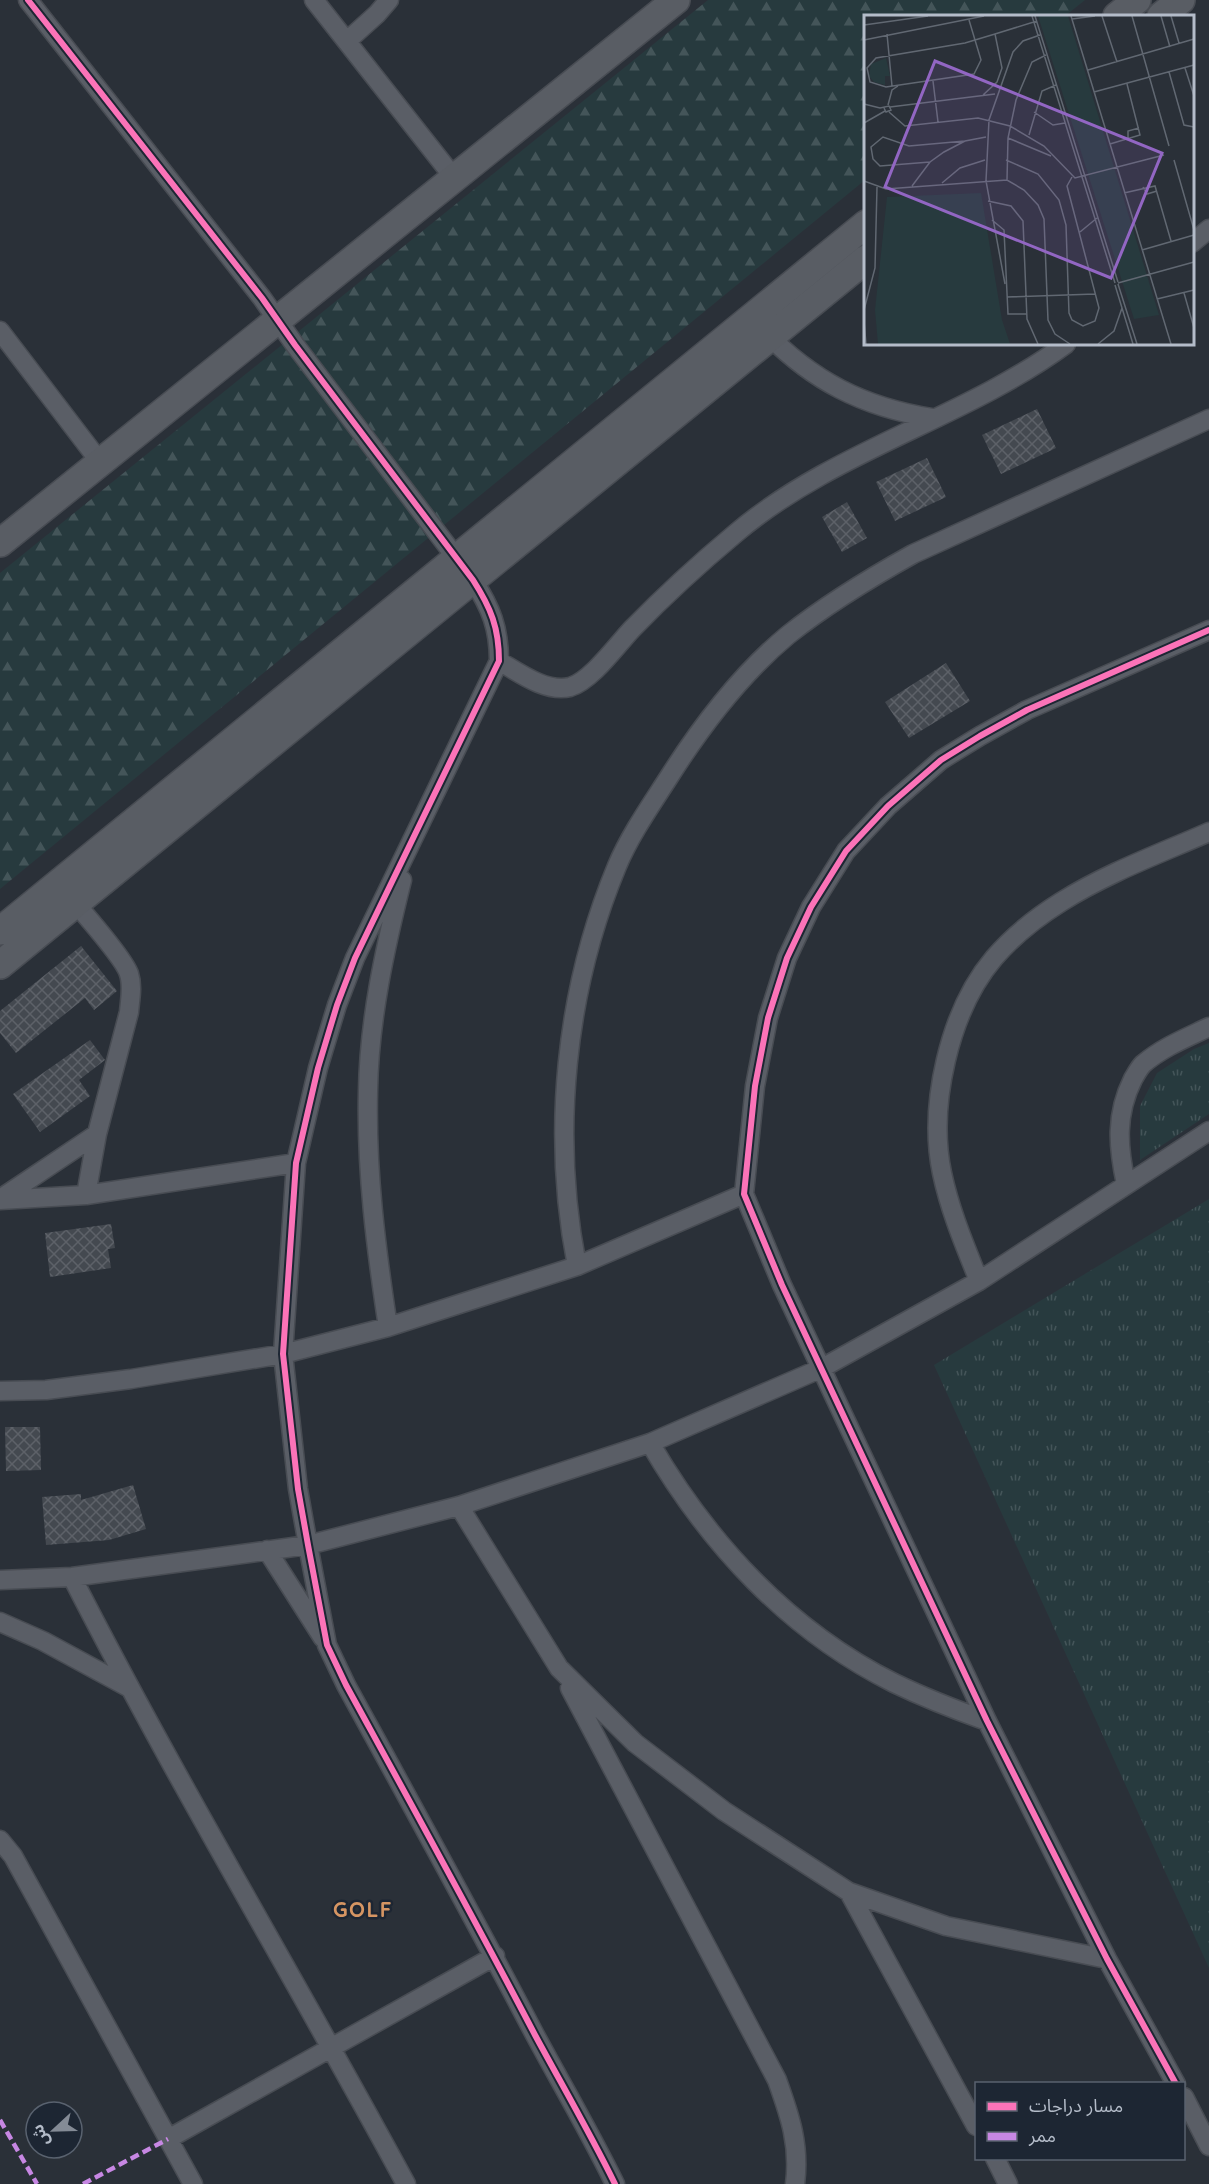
<svg xmlns="http://www.w3.org/2000/svg" width="1209" height="2184" viewBox="0 0 1209 2184" font-family="Quicksand,'Noto Sans Arabic',sans-serif">
  <style>
    .grass { fill: url(#grass-tufts) }
    .forest { fill: url(#forest-firs) }
    .building { fill: url(#building-cross-hatch) }
    .lines { fill: none; stroke-linecap: round; stroke-linejoin: round }
    .street-casing { stroke: #484c53; stroke-width: 21 }
    .secondary-casing { stroke: #484c53; stroke-width: 30 }
    .street { stroke: #5a5e66; stroke-width: 18 }
    .secondary { stroke: #595d64; stroke-width: 27 }
    .quiet { stroke: #c787e3; stroke-width: 4.5; stroke-dasharray: 9 4.5; stroke-linecap: butt }
    .cycleway-casing { stroke: #1d2633; stroke-width: 10 }
    .cycleway { stroke: #fb73b8; stroke-width: 6 }
    .labels { text-anchor: middle; dominant-baseline: central; stroke-width: 5; stroke-linejoin: round; paint-order: stroke }
    .district-label { font-size: 21px; font-weight: bold; letter-spacing: 1.5px; fill: #d59563; stroke: #1d2633 }
    .inset-road { fill: none; stroke: #616872; stroke-width: 1.5 }
    .view { fill: #9266c3; fill-opacity: 0.15; stroke: #9266c3; stroke-width: 3 }
    .inset-edge { fill: none; stroke: #b4bcc9; stroke-width: 3 }
  </style>
  <defs>
    <pattern id="grass-tufts" width="24" height="20" patternUnits="userSpaceOnUse" patternTransform="scale(1.5)"><rect width="24" height="20" fill="#273a3e"/><path d="M3 7l-1-3M5 7V3M7 7l1-3M15 17l-1-3M17 17v-4M19 17l1-3" fill="none" stroke="#445559"/></pattern>
    <pattern id="forest-firs" width="22" height="20" patternUnits="userSpaceOnUse" patternTransform="scale(1.5)"><rect width="22" height="20" fill="#273a3e"/><path d="M5 1l3.5 6h-7zM16 11l3.5 6h-7z" fill="#445559"/></pattern>
    <pattern id="building-cross-hatch" width="8" height="8" patternUnits="userSpaceOnUse" patternTransform="scale(1.5)"><rect width="8" height="8" fill="#444950"/><path d="M0 0l8 8M0 8l8-8" fill="none" stroke="#5d6168"/></pattern>
  </defs>
  <rect width="100%" height="100%" fill="#2a3038"/>
  <path class="grass" d="M1209,1043V1114L1140,1160V1106L1157,1073L1194,1049Z
    M1209,1199V1968L934,1365Z"/>
  <path class="forest" d="M708,0H1085L1065,16H866L865,180L0,889V573Z"/>
  <path class="building" d="M1037,409L1056,448L1001,474L982,435Z
    M927,458L946,497L895,521L876,482Z
    M847,502L867,538L842,552L822,517Z
    M946,663L970,701L909,738L885,702Z
    M81,946L117,991L94,1010L85,998L16,1053L0,1033V1011Z
    M90,1040L105,1060L79,1080L90,1096L40,1132L13,1094Z
    M111,1224L115,1248L108,1249L111,1268L50,1277L45,1233Z
    M5,1427H40L41,1470L6,1471Z
    M133,1485L146,1529L109,1540L46,1545L42,1497L81,1494V1500Z"/>
  <g class="lines">
    <g class="street-casing">
      <path id="street" d="M28,0L262,298L295,345L473,580C491,608 499,628 499,661L355,958L337,1005L318,1068L296,1163L283,1354L298,1489L308,1545L327,1645L346,1685C410,1802 474,1918 535,2035C562,2085 590,2133 615,2184
        M314,0L455,179
        M347,41L377,14L389,0
        M1192,243L1209,229
        M763,330C812,381 863,407 932,418
        M0,331L100,462
        M499,661C518,672 546,693 570,687C591,681 617,645 632,629C665,595 700,563 736,533C834,450 964,419 1066,344
        M69,896C82,911 124,958 129,974C133,986 130,1000 129,1012L97,1134L86,1195
        M1126,1184C1118,1147 1115,1115 1133,1079C1136,1074 1139,1068 1143,1064C1163,1047 1186,1038 1209,1027
        M0,1199L97,1134
        M0,1200L86,1195L296,1163
        M577,1266C551,1134 565,991 617,866C630,835 651,805 669,777C702,725 741,674 788,635C827,604 870,578 913,554L1209,419
        M979,1281C965,1246 950,1211 942,1173C928,1106 949,1011 994,958C1012,937 1037,917 1061,902C1107,873 1159,854 1209,832
        M388,1327C376,1248 366,1171 368,1091C369,1020 385,948 402,880
        M0,1391L46,1390L131,1379L283,1354L388,1327L577,1266L744,1194
        M650,1443C708,1543 789,1631 894,1683C925,1698 956,1710 987,1721
        M459,1506L559,1668L635,1743L724,1811L849,1892L946,1926L1107,1959
        M267,1550L323,1638
        M72,1577C177,1783 296,1980 406,2184
        M0,1580L72,1577L308,1545L459,1506L650,1443L822,1368L979,1281L1209,1131
        M0,1622L43,1641L128,1687
        M570,1688L777,2080C790,2116 800,2145 795,2184
        M0,1840L13,1856L193,2184
        M849,1892L976,2126
        M1176,2084L1107,1959L987,1721L782,1285L744,1194L755,1086L768,1018L787,958L811,907L846,851L888,806L941,760L980,736L1027,710L1209,630
        M1184,2097L1209,2146
        M168,2139L495,1956
        M995,2158L1008,2184"/>
    </g>
    <g class="secondary-casing">
      <path id="secondary" d="M1117,16L1137,0
        M1161,16L1181,0
        M0,543L676,0
        M0,931L866,224
        M0,965L866,259"/>
    </g>
    <use href="#street" class="street"/>
    <use href="#secondary" class="secondary"/>
    <path class="quiet" d="M0,2120L37,2184
      M83,2184L168,2139"/>
    <g class="cycleway-casing">
      <path id="cycleway" d="M28,0L262,298L295,345L473,580C491,608 499,628 499,661L355,958L337,1005L318,1068L296,1163L283,1354L298,1489L308,1545L327,1645L346,1685C410,1802 474,1918 535,2035C562,2085 590,2133 615,2184
        M1176,2084L1107,1959L987,1721L782,1285L744,1194L755,1086L768,1018L787,958L811,907L846,851L888,806L941,760L980,736L1027,710L1209,630"/>
    </g>
    <use href="#cycleway" class="cycleway"/>
  </g>
  <g class="labels">
    <g class="district-label">
      <text x="363" y="1909">GOLF</text>
    </g>
  </g>
  <g transform="translate(864 15)">
    <rect width="330" height="330" fill="#2a3038"/>
    <path d="M22,43L26,61H21V70L10,67L5,61L7,49ZM117,178L138,305L146,329H14L11,295L23,182Z" fill="#273a3e"/>
    <path d="M174,1H204L295,300L270,304Z" fill="#273a3e"/>
    <path class="inset-road" d="M168,1L251,268M171,1L254,267M207,1L307,329M238,1L253,47M268,1L305,131M297,1L306,32M307,1L315,28M208,4L231,1M105,5L117,45L110,59L22,72L6,67L3,53L12,43L101,28L131,19L173,6M0,10L64,1M23,19L28,71M0,25L120,1M321,53L330,81M224,55L330,24M305,57L320,110L330,112M69,66L74,107M230,77L330,50M119,80L133,67L138,53L131,19M0,89L16,93L25,91L27,95L22,97L20,93M24,90L28,75L34,71M26,92L131,79M25,97L41,111L114,103L146,111L180,131L211,163L300,140M170,97L189,110L201,108M0,108L21,96M165,120L178,76L192,70M144,123L187,141M264,124V116L275,113M246,129L276,120L263,69M142,145L174,159L195,185L202,210L205,298L208,305L219,311L231,306L235,293L203,171L208,162M310,145L330,215M66,147L16,151L9,144L7,132L19,122L45,131L101,126M143,165L144,123L152,85L168,47L182,40M0,166L22,174L143,165L160,175L174,190L180,204L184,305L191,319L206,329M78,168L96,153L121,145M48,171L66,147L80,137L101,126L122,122M279,172L283,179L293,176M260,178L291,171L307,226M124,186L147,191L159,206L163,304L174,329M128,205L140,215L144,299H163M216,217L233,203M278,235L330,220M254,268L330,247M141,269L122,166L125,105L149,37L159,26L176,20M254,269L273,329M251,270L269,329M320,278L330,313M143,282L231,279M293,284L330,275M0,295L11,253L13,172M0,306L2,329M234,329L250,316L258,293"/>
    <path class="view" d="M71,46L298,138L247,263L21,172Z"/>
    <rect width="330" height="330" class="inset-edge"/>
  </g>
  <rect x="975" y="2082" width="210" height="78" fill="#1d2633" stroke="#59626f" stroke-width="1.5"/>
  <rect x="987" y="2102" width="30" height="9" fill="#fb73b8" stroke="#59626f" stroke-width="1.5"/>
  <text x="1029" y="2112" font-size="18" fill="#b4bcc9">مسار دراجات</text>
  <rect x="987" y="2132" width="30" height="9" fill="#c787e3" stroke="#59626f" stroke-width="1.5"/>
  <text x="1029" y="2142" font-size="18" fill="#b4bcc9">ممر</text>
  <g transform="translate(54 2130) rotate(248)"><circle r="28" fill="#1d2633" stroke="#59626f" stroke-width="1.5"/>
  <path d="M0-4.5L10 22L0 15L-10 22Z" fill="#848b96"/>
  <text y="-9" font-size="16" font-weight="bold" text-anchor="middle" fill="#b4bcc9">ش</text>
  </g>
</svg>
